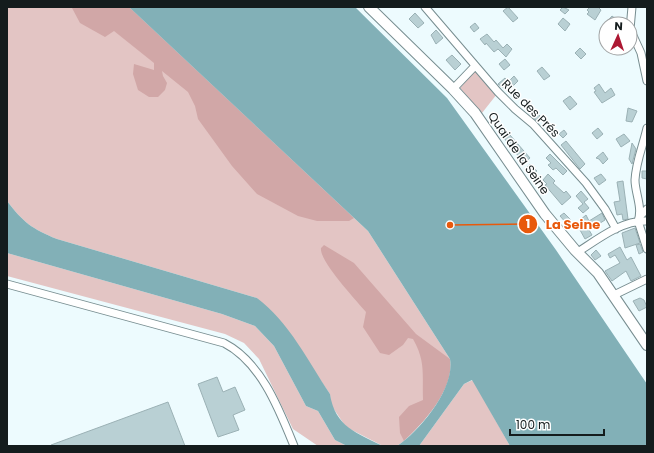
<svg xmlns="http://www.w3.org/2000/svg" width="654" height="453" viewBox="0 0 654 453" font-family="Poppins,sans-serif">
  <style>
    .green { fill: #e3c5c4 }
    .forest { fill: #d1a7a7 }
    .water { fill: #82b0b7 }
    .building { fill: #b9d0d4; stroke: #9bb1b5 }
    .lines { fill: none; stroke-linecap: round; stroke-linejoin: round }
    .street-casing { stroke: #778d90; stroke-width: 9 }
    .secondary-casing { stroke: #778d90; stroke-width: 12 }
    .street { stroke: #fff; stroke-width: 7 }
    .secondary { stroke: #fff; stroke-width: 10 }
    .labels { text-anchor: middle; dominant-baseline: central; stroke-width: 3; stroke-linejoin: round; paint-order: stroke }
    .street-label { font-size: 12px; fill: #141c1d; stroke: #fff }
    .leader { fill: none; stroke: #e8590c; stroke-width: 1.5 }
    .callout-dot { fill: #e8590c; stroke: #fff; stroke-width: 1.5 }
    .mark-label { font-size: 12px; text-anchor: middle; font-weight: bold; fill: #fff }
    .callout-label { font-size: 13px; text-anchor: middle; font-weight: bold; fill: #e8590c; stroke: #fff; stroke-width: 3; stroke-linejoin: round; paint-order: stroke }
  </style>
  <rect width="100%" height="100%" fill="#edfbfe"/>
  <path class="green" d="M7,7H129L368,231L450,359L404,441L397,446H383L346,427L331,405L330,394L312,368L257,298L57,239C32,229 23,222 7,201Z
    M475,70L497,94L482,113L460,88Z
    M7,253L222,314L255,326L274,346L306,406L318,411L335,440L347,446H318L293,429L259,359L244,343L225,334L7,276Z
    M473,380L510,446H419L464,384Z"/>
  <path class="forest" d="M73,7H129L354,218L349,221H317L298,216L257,194L232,166L198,119L195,106L188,92L162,71L163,76L167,83L165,90L158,97H149L138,90L133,74L134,64L154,70V63L114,31L105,37L80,23L72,8Z
    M324,245L354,263L416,334L450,359C455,388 425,422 404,441L400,433L399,417L409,406L423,400C422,374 426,362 413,339L408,338L403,345L389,355L380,353L363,327L366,312C356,300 319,261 321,248Z"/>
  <path class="water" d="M129,7H355L447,98L556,250L647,384V446H510L472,380L464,384L419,446H397C421,430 455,388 450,359L368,231Z
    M7,201C23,222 32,229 57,239L257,298C289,322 308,361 330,394C335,427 357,433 383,446H347L335,440L318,411L306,406L274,346L255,326L222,314L7,253Z"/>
  <path class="building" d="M508,7L518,18L513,22L503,11Z
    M563,7L569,10L565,14L560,10Z
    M590,7H598L601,10L595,20L587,14L589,12L587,10Z
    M415,13L424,23L418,28L409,19Z
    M612,16L616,19L611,24H606L604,31L601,28Z
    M563,18L570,24L565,31L558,24Z
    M475,23L479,28L474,32L470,27Z
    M436,30L443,38L436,44L431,35Z
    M487,34L494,42L496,40L503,48L507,44L512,49L506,57L498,49L494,52L486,43L485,45L480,39Z
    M580,48L586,54L581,59L575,53Z
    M452,55L461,64L455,70L446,60Z
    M505,59L510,65L504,70L499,64Z
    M542,67L550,76L544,80L537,71Z
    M514,76L518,81L508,91L498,84L505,78L508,82Z
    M599,84L605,93L611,88L615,95L602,103L594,92L596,91L594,88Z
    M570,96L577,104L570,110L563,101Z
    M628,108L637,111L632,122L626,121Z
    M537,113L540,116L536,120L532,117Z
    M503,127L530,158L524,163L500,133L499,130Z
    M598,128L603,134L597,139L592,133Z
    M564,130L567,134L563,138L559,134Z
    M624,134L630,141L621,147L616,139Z
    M566,141L585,164L580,169L561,145Z
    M632,143L636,149L632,164L629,159Z
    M603,152L608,159L603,164L599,159L596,158Z
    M550,154L567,171L563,175L556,168L553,170L548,165L551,163L546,158Z
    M530,164L537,171L532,175L526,168Z
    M642,171H647V179L642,178Z
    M548,174L555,181L553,183L564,193L566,191L571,197L562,205L545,185L547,184L543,180Z
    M601,174L606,180L599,185L594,178Z
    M623,181L628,219L623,220L622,214L617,215L614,202L620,201L617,182Z
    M581,191L588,199L584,202L589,208L583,213L578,208L583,204L576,196Z
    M564,213L571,220L567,224L560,216Z
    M602,213L605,220L589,230L592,235L585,239L580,230L586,227L580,220L586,215L589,221Z
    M635,228L640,243L625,248L622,233Z
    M640,244L643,252L639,254L636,245Z
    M620,247L627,260L631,257L641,276L631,281L626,271L612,281L605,271L620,263L615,255L610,258L608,254Z
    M596,250L601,256L595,260L591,255Z
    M640,298L644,300L647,307L639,311L633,301Z
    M217,377L223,392L235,387L245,410L233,415L239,430L218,437L198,384Z
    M168,402L185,446H51V445Z"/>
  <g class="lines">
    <g class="street-casing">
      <path id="street" d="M425,7L498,92L515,109L533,124L586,183L605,209L616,229
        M632,7L630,29L641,53L647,81
        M453,89L475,66
        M640,216L647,209
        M638,221C643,208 635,193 635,180C636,161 643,146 647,128
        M638,221L647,249
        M578,252C598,239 622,220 647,221
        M7,284L224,343C261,362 279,409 294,446
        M614,295L647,279"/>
    </g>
    <g class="secondary-casing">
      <path id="secondary" d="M369,7L453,89L475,113L545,214L575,250L598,273L647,345"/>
    </g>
    <use href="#street" class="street"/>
    <use href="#secondary" class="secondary"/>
  </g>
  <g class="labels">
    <g class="street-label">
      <text transform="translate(531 108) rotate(45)">Rue des Prés</text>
      <text transform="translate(519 153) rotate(55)">Quai de la Seine</text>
    </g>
  </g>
  <path class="leader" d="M450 225L528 224"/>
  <g class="callout-dot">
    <circle cx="450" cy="225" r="4"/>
    <circle cx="528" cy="224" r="10"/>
  </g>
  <g class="mark-label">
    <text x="528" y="228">1</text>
  </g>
  <g class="callout-label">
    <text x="573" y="229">La Seine</text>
  </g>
  <rect width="654" height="453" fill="none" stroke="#141c1d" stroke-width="16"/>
  <g transform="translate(618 36) rotate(3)"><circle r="19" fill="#ffffff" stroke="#a1a4a5"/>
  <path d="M0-3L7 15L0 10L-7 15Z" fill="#ad1833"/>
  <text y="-6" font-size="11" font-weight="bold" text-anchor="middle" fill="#141c1d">N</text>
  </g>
  <path d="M510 429v6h94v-6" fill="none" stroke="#141c1d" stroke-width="2"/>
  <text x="516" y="429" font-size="12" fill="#141c1d" stroke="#ffffff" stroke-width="3" paint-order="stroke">100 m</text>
</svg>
